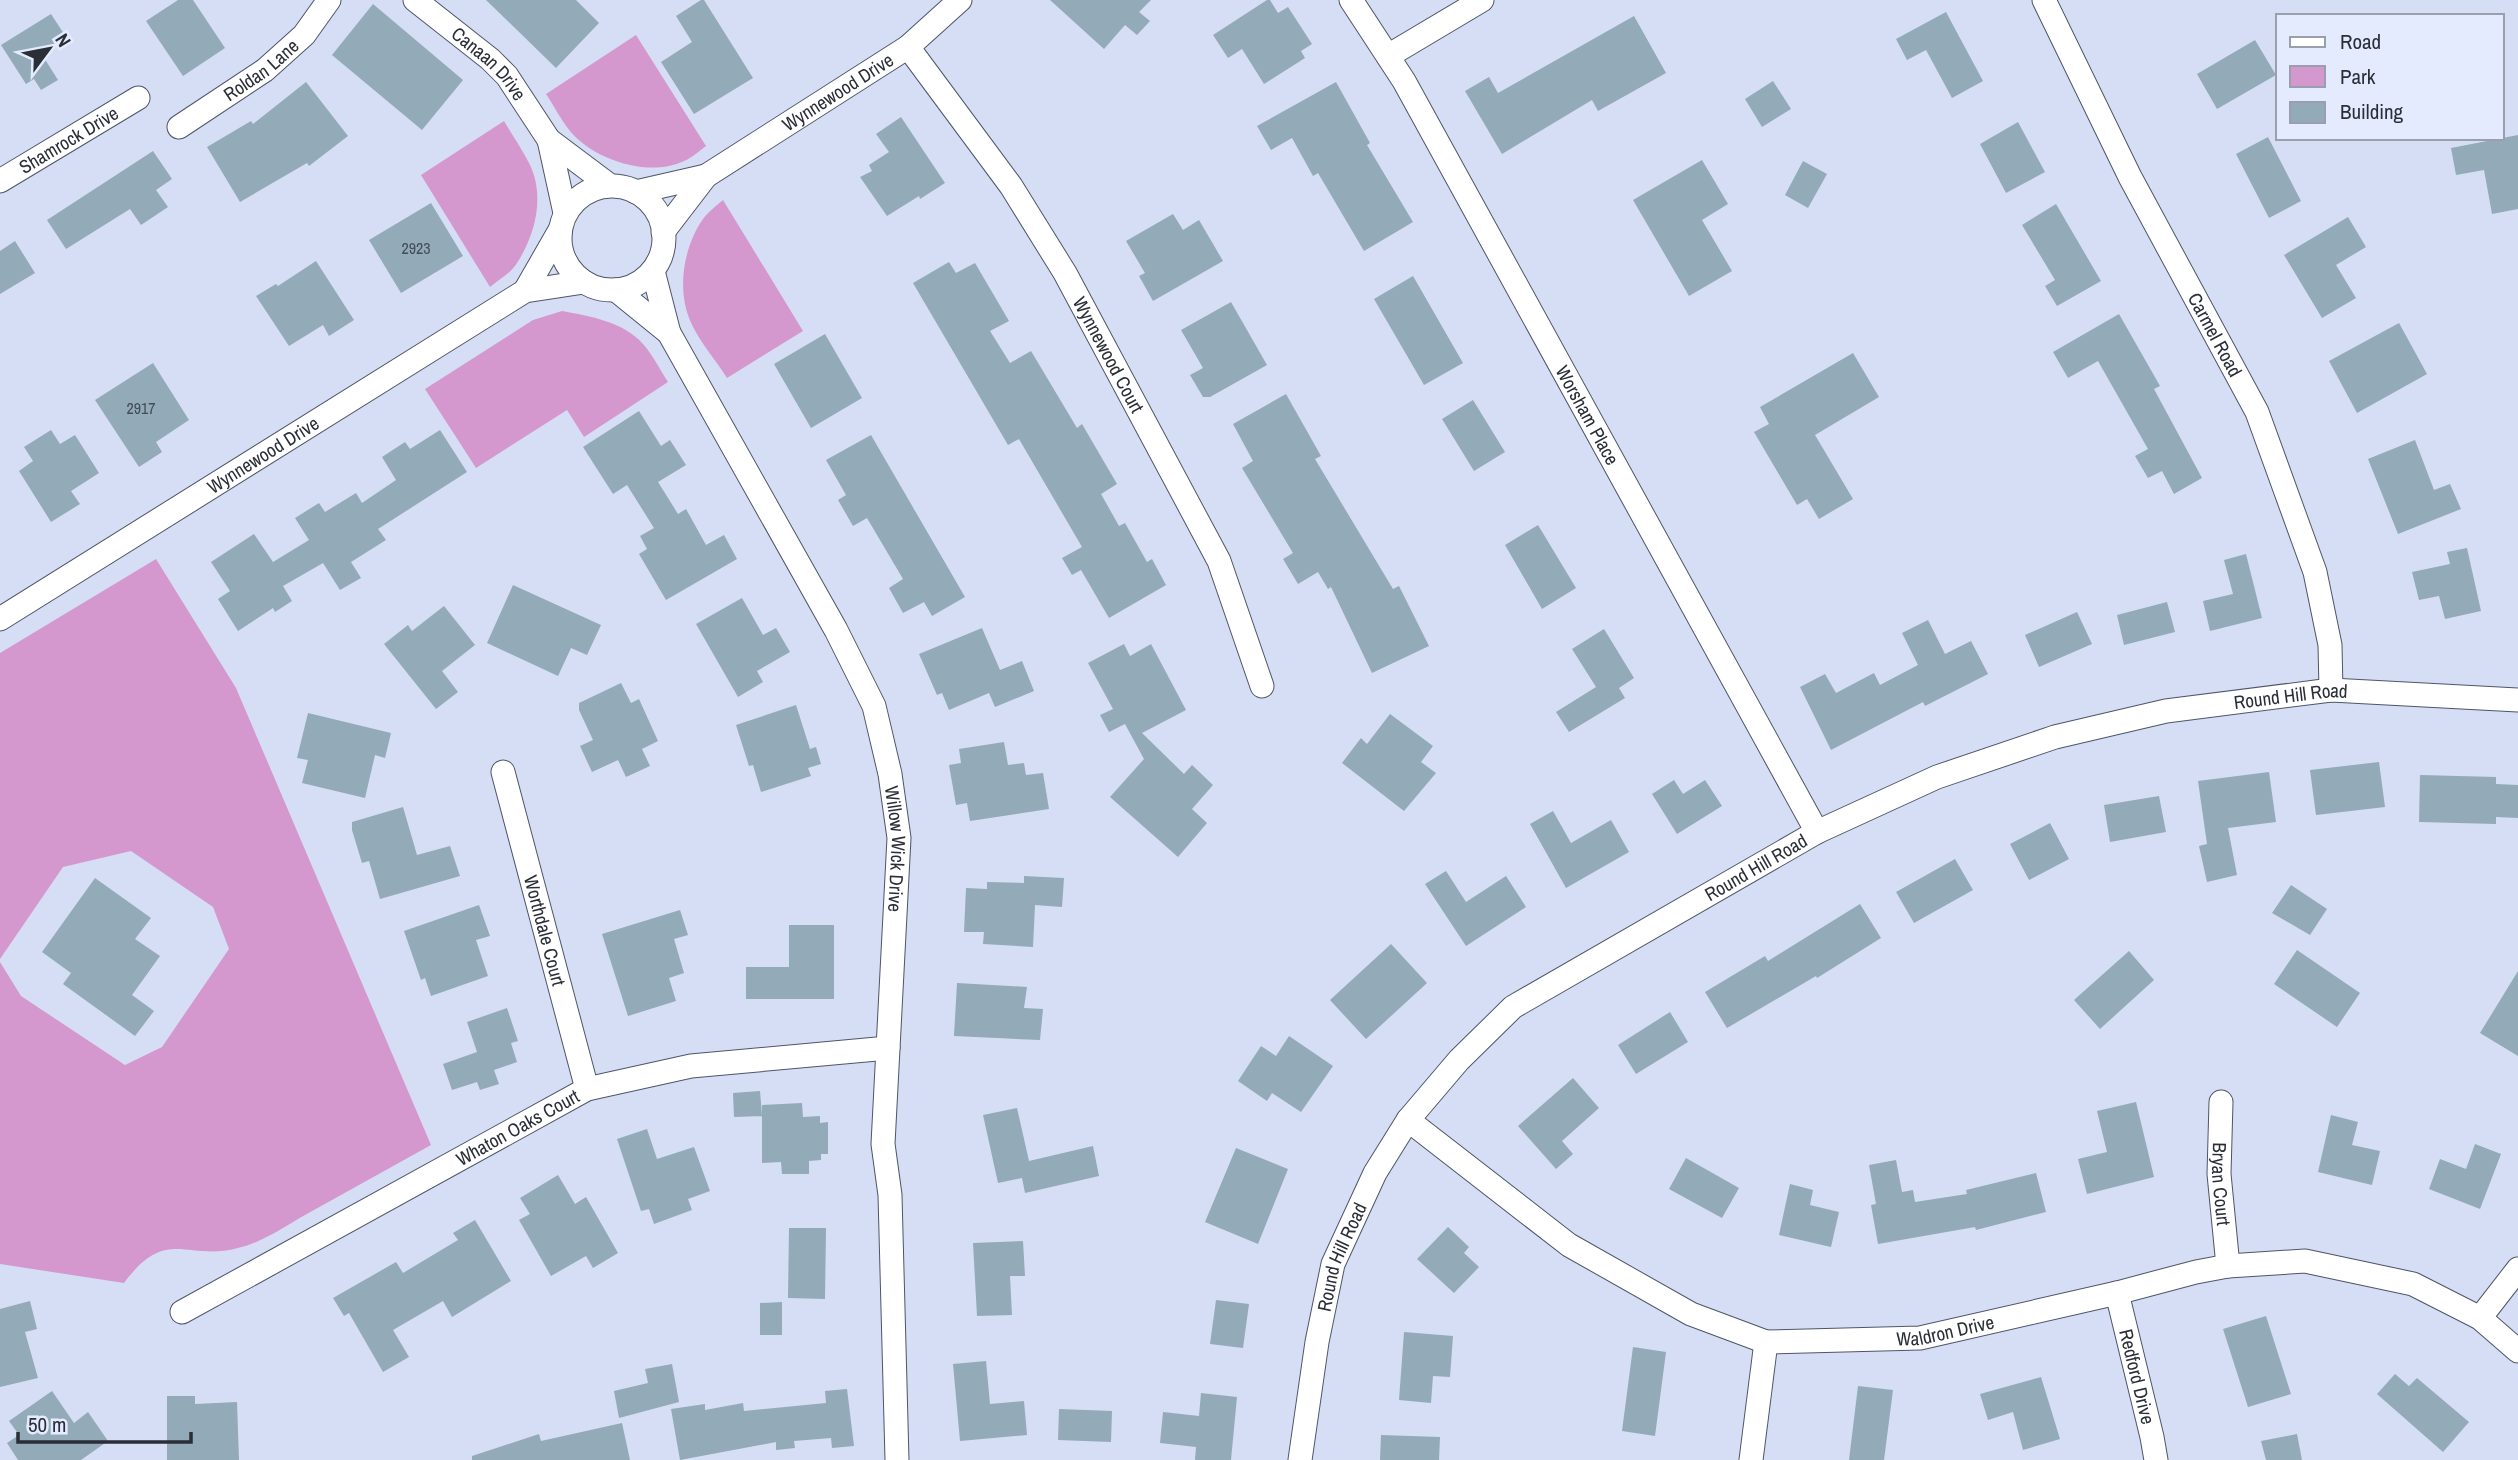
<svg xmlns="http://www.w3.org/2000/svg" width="2518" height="1460" viewBox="0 0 2518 1460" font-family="'Archivo Narrow',sans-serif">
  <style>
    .green { fill: #d598ce }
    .building { fill: #93aab8 }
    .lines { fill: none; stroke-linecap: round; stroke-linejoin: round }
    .street-casing { stroke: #4e5568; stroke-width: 25 }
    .street { stroke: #fff; stroke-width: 23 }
    .labels { text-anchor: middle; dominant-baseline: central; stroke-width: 5; stroke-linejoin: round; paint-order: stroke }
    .number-label { font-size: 16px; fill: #444d56 }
    .street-label { font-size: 19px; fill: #2a2e36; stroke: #e4ebfe }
  </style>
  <rect width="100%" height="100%" fill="#d5def5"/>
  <path class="green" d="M636,35L706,146C699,151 692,158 684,161C649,178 594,160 570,131C561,120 554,106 546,94Z
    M504,121C512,135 522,149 529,163C546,196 535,237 515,266C509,274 498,280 490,287L421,175Z
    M723,200L803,331L727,378C715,359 697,339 689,318C677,287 684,246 703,219C708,212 716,206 723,200Z
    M562,311C590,316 624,322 643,344C653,355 660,370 668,382L584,437L567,410L476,468L425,389L533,320Z
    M156,559L236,688L431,1145C389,1168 347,1192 305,1215C284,1227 261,1243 238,1248C186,1262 167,1225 124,1283L0,1264V962L21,996L125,1065L162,1047L229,949L213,907L131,851L63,867L0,959V653Z"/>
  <path class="building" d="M178,0H193L225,48L183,76L146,21Z
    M486,0H576L599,23L556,68Z
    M701,0H704L753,78L694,114L661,62L692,42L676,16Z
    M1050,0H1151L1139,12L1150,21L1137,35L1125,25L1104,49Z
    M1267,0H1270L1278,13L1288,7L1312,44L1301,51L1305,58L1264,84L1242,49L1228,58L1213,35Z
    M373,4L463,80L422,130L332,55Z
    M1946,12L1983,81L1952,98L1926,50L1907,60L1896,39Z
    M51,14L66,37L41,53L58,80L41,90L34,79L26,84L1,45Z
    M1634,16L1666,73L1598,111L1592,100L1502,154L1465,91L1489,77L1498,93Z
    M2255,40L2276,75L2217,109L2197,74Z
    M1773,81L1791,109L1762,127L1745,99Z
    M306,82L348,136L309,166L307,163L240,202L207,147L251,121L253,124Z
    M1336,82L1370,143L1367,145L1413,222L1364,251L1318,173L1313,176L1292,138L1271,150L1257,126Z
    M901,117L945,183L920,199L919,196L887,216L860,177L872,171L869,165L889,152L876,134Z
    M2018,122L2045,172L2006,193L1980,144Z
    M2518,135V209L2492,214L2484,170L2456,175L2451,148Z
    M2268,137L2301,201L2269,218L2236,154Z
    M153,151L172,179L156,190L168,207L141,225L130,209L66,249L47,220Z
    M1702,160L1728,204L1702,220L1732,271L1689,296L1633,200Z
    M1803,161L1827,174L1808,208L1785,195Z
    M431,203L463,256L401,293L369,240Z
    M2056,204L2101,281L2057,306L2045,286L2055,280L2022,225Z
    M1173,214L1183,230L1199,220L1223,261L1153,301L1139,276L1145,273L1126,241Z
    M2348,217L2366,247L2336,265L2356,298L2322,318L2284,255Z
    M15,241L35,273L0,294V251Z
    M316,261L354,320L329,336L323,325L289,346L256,296L276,284L278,286Z
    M949,262L956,273L975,263L1009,321L990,331L1010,363L1031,351L1077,428L1082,424L1117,484L1101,494L1119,526L1125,523L1147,562L1152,559L1166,585L1109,618L1081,570L1072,575L1062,558L1082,547L1019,439L1008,445L913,283Z
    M1413,276L1463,363L1424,385L1374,299Z
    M1231,302L1267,365L1210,397H1203L1190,375L1203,368L1181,330Z
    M2119,314L2160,386L2154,389L2202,478L2174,494L2162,471L2148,478L2135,456L2148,449L2098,361L2068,378L2053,352Z
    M2399,323L2427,374L2357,413L2329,361Z
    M825,334L862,398L811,428L774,364Z
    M1853,353L1879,397L1815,435L1853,499L1819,519L1807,499L1797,505L1754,432L1769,424L1760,407Z
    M153,363L189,420L156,442L162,452L139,467L95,400Z
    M1286,394L1321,456L1315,459L1393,589L1399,586L1429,646L1372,673L1331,587L1328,589L1318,572L1298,584L1283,559L1293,553L1242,468L1253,461L1233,424Z
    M1473,400L1505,452L1474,471L1442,419Z
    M639,411L661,446L670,440L686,465L658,482L678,514L686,509L706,545L724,535L737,559L666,600L639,554L647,549L640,536L654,528L627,485L613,494L583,447Z
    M51,430L60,444L75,435L99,473L71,491L80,504L51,522L19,471L33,461L24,447Z
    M440,430L467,472L378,529L386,540L351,562L361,578L340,590L323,563L283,586L292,601L275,612L273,608L238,631L218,599L230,591L211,562L254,534L273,562L309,540L295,518L319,503L325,512L356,493L362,503L396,480L382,457L405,442L410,449Z
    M871,435L965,597L932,616L924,602L903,613L889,588L903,579L867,518L853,526L838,500L846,495L826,460Z
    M2415,440L2434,490L2450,484L2461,509L2398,534L2368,459Z
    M1538,525L1576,588L1542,609L1505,545Z
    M2467,548L2481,611L2445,619L2439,596L2419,600L2412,572L2450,564L2447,552Z
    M2246,554L2262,618L2210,631L2203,601L2233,594L2224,560Z
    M513,585L601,625L587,655L571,648L558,676L487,643Z
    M742,598L763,635L776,628L790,652L757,671L763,682L738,697L696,624Z
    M2167,602L2175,632L2124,645L2117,615Z
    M444,606L475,645L442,671L458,692L436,709L384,644L408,625L412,631Z
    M2077,612L2092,644L2039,667L2025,635Z
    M1928,620L1945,654L1971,641L1988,674L1925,706L1923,702L1831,750L1800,687L1825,674L1836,693L1874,673L1880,685L1918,665L1902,633Z
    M982,628L1000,670L1022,661L1034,691L995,707L989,693L949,710L942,693L937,695L919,654Z
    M1604,629L1634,678L1619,688L1625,698L1569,732L1556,712L1596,687L1572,649Z
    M1124,644L1130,656L1151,644L1186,710L1142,733L1184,774L1192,765L1213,785L1192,809L1207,823L1178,857L1110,797L1144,759L1125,724L1109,732L1100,715L1113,709L1088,663Z
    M621,683L631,703L639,699L658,741L642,749L650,766L626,777L618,760L592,772L580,746L593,740L579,710V703Z
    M796,705L810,749L816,747L821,764L808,768L811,776L761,792L753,765L749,766L736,725Z
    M308,713L391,733L385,758L375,755L365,798L302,783L308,760L297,758Z
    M1390,714L1433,746L1421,762L1436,773L1404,811L1342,763L1361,738L1367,744Z
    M1004,742L1008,765L1024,763L1026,775L1043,773L1049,809L970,821L967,803L956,805L949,765L961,763L959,749Z
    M2379,762L2385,807L2316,815L2310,770Z
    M2269,772L2276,822L2228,828L2237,875L2207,882L2199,846L2207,844L2198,781Z
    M2420,775L2496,777V784L2518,785V818L2496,817V824L2419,822Z
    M1674,780L1683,794L1705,780L1722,806L1677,834L1652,794Z
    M2159,796L2166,832L2110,842L2104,805Z
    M403,807L417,855L450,846L460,876L380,899L369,861L362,863L352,830V822Z
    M1553,811L1571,843L1611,820L1629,852L1566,888L1530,824Z
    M2050,823L2069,859L2029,880L2010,844Z
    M1955,859L1973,890L1914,923L1896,892Z
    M1446,871L1466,902L1506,876L1526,907L1466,946L1425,884Z
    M1024,876L1064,878L1062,907L1035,905L1033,947L983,944L984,932H964L966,888L987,889V882L1024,883Z
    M95,878L151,918L135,939L160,956L132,995L154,1011L135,1036L63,984L71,973L42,952Z
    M2291,885L2327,909L2310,935L2272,913Z
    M1860,904L1881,938L1817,978L1816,976L1727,1028L1705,992L1765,956L1768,961Z
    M479,905L490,936L476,940L488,976L431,996L425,978L421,980L404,931Z
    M680,910L688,935L674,939L684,973L669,978L676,1001L628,1016L602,934Z
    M789,925H834V999H746V967H789Z
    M1391,944L1427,983L1366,1039L1330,1000Z
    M2297,950L2360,993L2337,1027L2274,984Z
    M2129,951L2154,980L2100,1029L2074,1000Z
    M2518,971V1056L2480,1033Z
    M957,983L1027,987L1024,1008L1043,1009L1040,1040L954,1036Z
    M507,1008L518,1041L511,1043L517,1062L494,1070L499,1084L480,1090L477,1082L452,1090L443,1064L477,1052L467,1022Z
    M1670,1012L1688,1042L1636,1074L1618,1045Z
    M1289,1036L1333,1066L1301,1112L1272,1093L1267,1101L1238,1081L1261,1046L1276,1056Z
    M1573,1078L1599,1108L1562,1141L1573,1154L1556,1169L1518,1126Z
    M760,1091L762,1116L734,1117L733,1093Z
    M2136,1102L2154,1177L2087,1194L2078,1159L2107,1152L2097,1111Z
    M802,1103L803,1117L820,1116V1123L828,1122V1154H821V1160L809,1161V1174H782L781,1162L762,1163V1105Z
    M1017,1108L1029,1161L1093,1146L1099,1176L1025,1193L1022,1178L998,1183L983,1115Z
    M2331,1115L2358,1122L2352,1145L2380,1151L2372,1185L2318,1172Z
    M647,1129L657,1159L694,1147L710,1191L688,1199L692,1210L654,1224L649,1209L641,1211L617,1139Z
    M2475,1144L2501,1154L2480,1209L2429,1189L2440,1159L2466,1169Z
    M1236,1148L1288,1169L1258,1244L1205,1222Z
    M1686,1158L1739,1188L1722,1218L1669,1189Z
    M1896,1160L1902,1192L1913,1190L1915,1202L1967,1194L1966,1190L2036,1173L2046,1212L1976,1230L1975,1227L1878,1244L1871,1205L1876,1204L1869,1165Z
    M558,1175L575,1204L586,1197L618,1253L593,1268L586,1256L551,1276L519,1220L530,1214L520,1198Z
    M1790,1184L1813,1190L1810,1205L1839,1212L1831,1247L1779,1235Z
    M475,1220L511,1281L452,1317L443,1301L393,1330L409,1357L383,1372L349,1313L344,1316L333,1298L396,1262L403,1273L458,1240L453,1233Z
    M1448,1227L1469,1247L1464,1253L1479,1267L1454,1293L1417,1259Z
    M789,1228H826L825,1299L788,1298Z
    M1023,1241L1025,1276H1010L1012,1315L977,1316L973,1243Z
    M1216,1300L1249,1304L1243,1348L1210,1344Z
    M30,1301L37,1329L25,1332L38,1378L0,1387V1309Z
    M782,1302V1335H760V1303Z
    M2266,1316L2291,1394L2248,1407L2223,1329Z
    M1404,1332L1453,1336L1450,1377L1433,1376L1431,1403L1399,1400Z
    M1633,1347L1666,1352L1655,1436L1622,1431Z
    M986,1361L990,1404L1024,1401L1027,1435L960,1441L953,1364Z
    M672,1364L679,1402L619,1418L614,1391L648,1383L645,1369Z
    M2395,1374L2409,1386L2417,1378L2469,1422L2443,1452L2377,1394Z
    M2041,1377L2060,1439L2023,1450L2013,1412L1988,1420L1980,1394Z
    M1858,1386L1893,1390L1884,1460H1849Z
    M847,1389L854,1446L832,1448L831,1438L794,1441L795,1448L776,1450V1442L680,1460L671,1409L705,1404V1410L743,1403L744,1411L826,1403L825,1391Z
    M52,1391L74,1423L88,1412L108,1441L81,1460H18L7,1443L19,1435L9,1421Z
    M1201,1393L1237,1397L1231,1460H1195L1196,1447L1160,1443L1163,1412L1199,1416Z
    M167,1396H195V1404L237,1402L239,1460H167Z
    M1059,1409L1112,1411L1111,1442L1058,1440Z
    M622,1423L630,1460H472V1456L539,1434L541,1441Z
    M2297,1434L2302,1460H2266L2261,1441Z
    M1381,1435L1440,1437L1439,1460H1380Z"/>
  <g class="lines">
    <g class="street-casing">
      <g id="street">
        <path id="s1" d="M415,0L490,59L507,76L549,140L609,185"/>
        <path id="s2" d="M1351,0L1404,81L1817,832"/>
        <path id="s3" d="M2044,0L2130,177L2257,412L2315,572L2330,645L2331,690"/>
        <path id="s4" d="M908,47L1011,186L1065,273L1219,561L1262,686"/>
        <path d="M1388,56L1482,0"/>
        <path id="s5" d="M179,127L265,70L304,35L329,0"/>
        <path d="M549,140L565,213"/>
        <path id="s6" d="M0,181L138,98"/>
        <circle cx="612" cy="238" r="52"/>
        <path id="s7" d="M636,192L706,176L908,47L960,0"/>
        <path d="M663,232L706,176"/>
        <path id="s8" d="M653,271L669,333L836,630L874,706L890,774L899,838L883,1144L890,1195L897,1460"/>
        <path d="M616,290L669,333"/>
        <path d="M525,291L560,230"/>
        <path id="s9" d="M0,619L525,291L584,282"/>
        <path id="s10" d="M503,772L587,1089"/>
        <path id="s11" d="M2221,1102L2219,1174L2228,1266"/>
        <path id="s12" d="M1408,1120L1569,1245L1691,1314L1766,1342L1920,1338L2117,1293L2196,1272L2228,1266L2305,1261L2413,1284L2480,1318L2518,1351"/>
        <path id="s13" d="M2117,1293L2152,1437L2156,1460"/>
        <path id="s14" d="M182,1312L587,1089L691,1066L888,1048"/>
        <path d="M2480,1318L2518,1269"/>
        <path id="s15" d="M1300,1460L1317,1342L1333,1264L1375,1173L1408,1120L1459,1060L1513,1007L1817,832L1937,777L2055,737L2166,711L2331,690L2518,700"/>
        <path d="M1751,1460L1766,1342"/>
      </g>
    </g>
    <use href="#street" class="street"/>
  </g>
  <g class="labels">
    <g class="number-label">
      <text x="416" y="248">2923</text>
      <text x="141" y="408">2917</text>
    </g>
    <g class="street-label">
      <text stroke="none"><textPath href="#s1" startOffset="98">Canaan Drive</textPath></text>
      <text stroke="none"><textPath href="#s5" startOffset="100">Roldan Lane</textPath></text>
      <text stroke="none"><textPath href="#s7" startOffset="228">Wynnewood Drive</textPath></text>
      <text stroke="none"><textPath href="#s6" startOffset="80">Shamrock Drive</textPath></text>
      <text stroke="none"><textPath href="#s3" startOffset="376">Carmel Road</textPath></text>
      <text stroke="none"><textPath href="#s4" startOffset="368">Wynnewood Court</textPath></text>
      <text stroke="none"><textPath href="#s2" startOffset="478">Worsham Place</textPath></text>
      <text stroke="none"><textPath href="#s9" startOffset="310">Wynnewood Drive</textPath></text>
      <text stroke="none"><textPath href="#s15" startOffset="1363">Round Hill Road</textPath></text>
      <text stroke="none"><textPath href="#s8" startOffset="635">Willow Wick Drive</textPath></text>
      <text stroke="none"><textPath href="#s15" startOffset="796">Round Hill Road</textPath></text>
      <text stroke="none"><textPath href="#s10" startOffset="164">Worthdale Court</textPath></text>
      <text stroke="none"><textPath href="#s14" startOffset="383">Whaton Oaks Court</textPath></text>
      <text stroke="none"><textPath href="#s11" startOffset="82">Bryan Court</textPath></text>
      <text stroke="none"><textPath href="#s15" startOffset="208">Round Hill Road</textPath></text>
      <text stroke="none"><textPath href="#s12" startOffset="604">Waldron Drive</textPath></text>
      <text stroke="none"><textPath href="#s13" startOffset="86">Redford Drive</textPath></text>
    </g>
  </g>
  <rect x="2276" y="14" width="228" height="126" fill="#e4ebfe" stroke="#9a9fae" stroke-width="2"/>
  <rect x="2290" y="37" width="35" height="10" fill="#ffffff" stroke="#9a9fae" stroke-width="2"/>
  <text x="2340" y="49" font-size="21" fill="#2a2e36">Road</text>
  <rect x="2290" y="66" width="35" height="21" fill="#d598ce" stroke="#9a9fae" stroke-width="2"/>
  <text x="2340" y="84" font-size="21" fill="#2a2e36">Park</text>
  <rect x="2290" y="102" width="35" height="21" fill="#93aab8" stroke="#9a9fae" stroke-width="2"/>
  <text x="2340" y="119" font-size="21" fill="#2a2e36">Building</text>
  <g transform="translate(49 49) rotate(58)" stroke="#e4ebfe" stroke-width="5" paint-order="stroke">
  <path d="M0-5L12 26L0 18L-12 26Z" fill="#2a2e36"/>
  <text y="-10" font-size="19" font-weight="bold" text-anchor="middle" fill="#2a2e36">N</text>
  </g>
  <path d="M18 1432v10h173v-10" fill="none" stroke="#2a2e36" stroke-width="3.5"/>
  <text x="28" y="1432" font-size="21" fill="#2a2e36" stroke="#e4ebfe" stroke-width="5" paint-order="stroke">50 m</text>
</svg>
